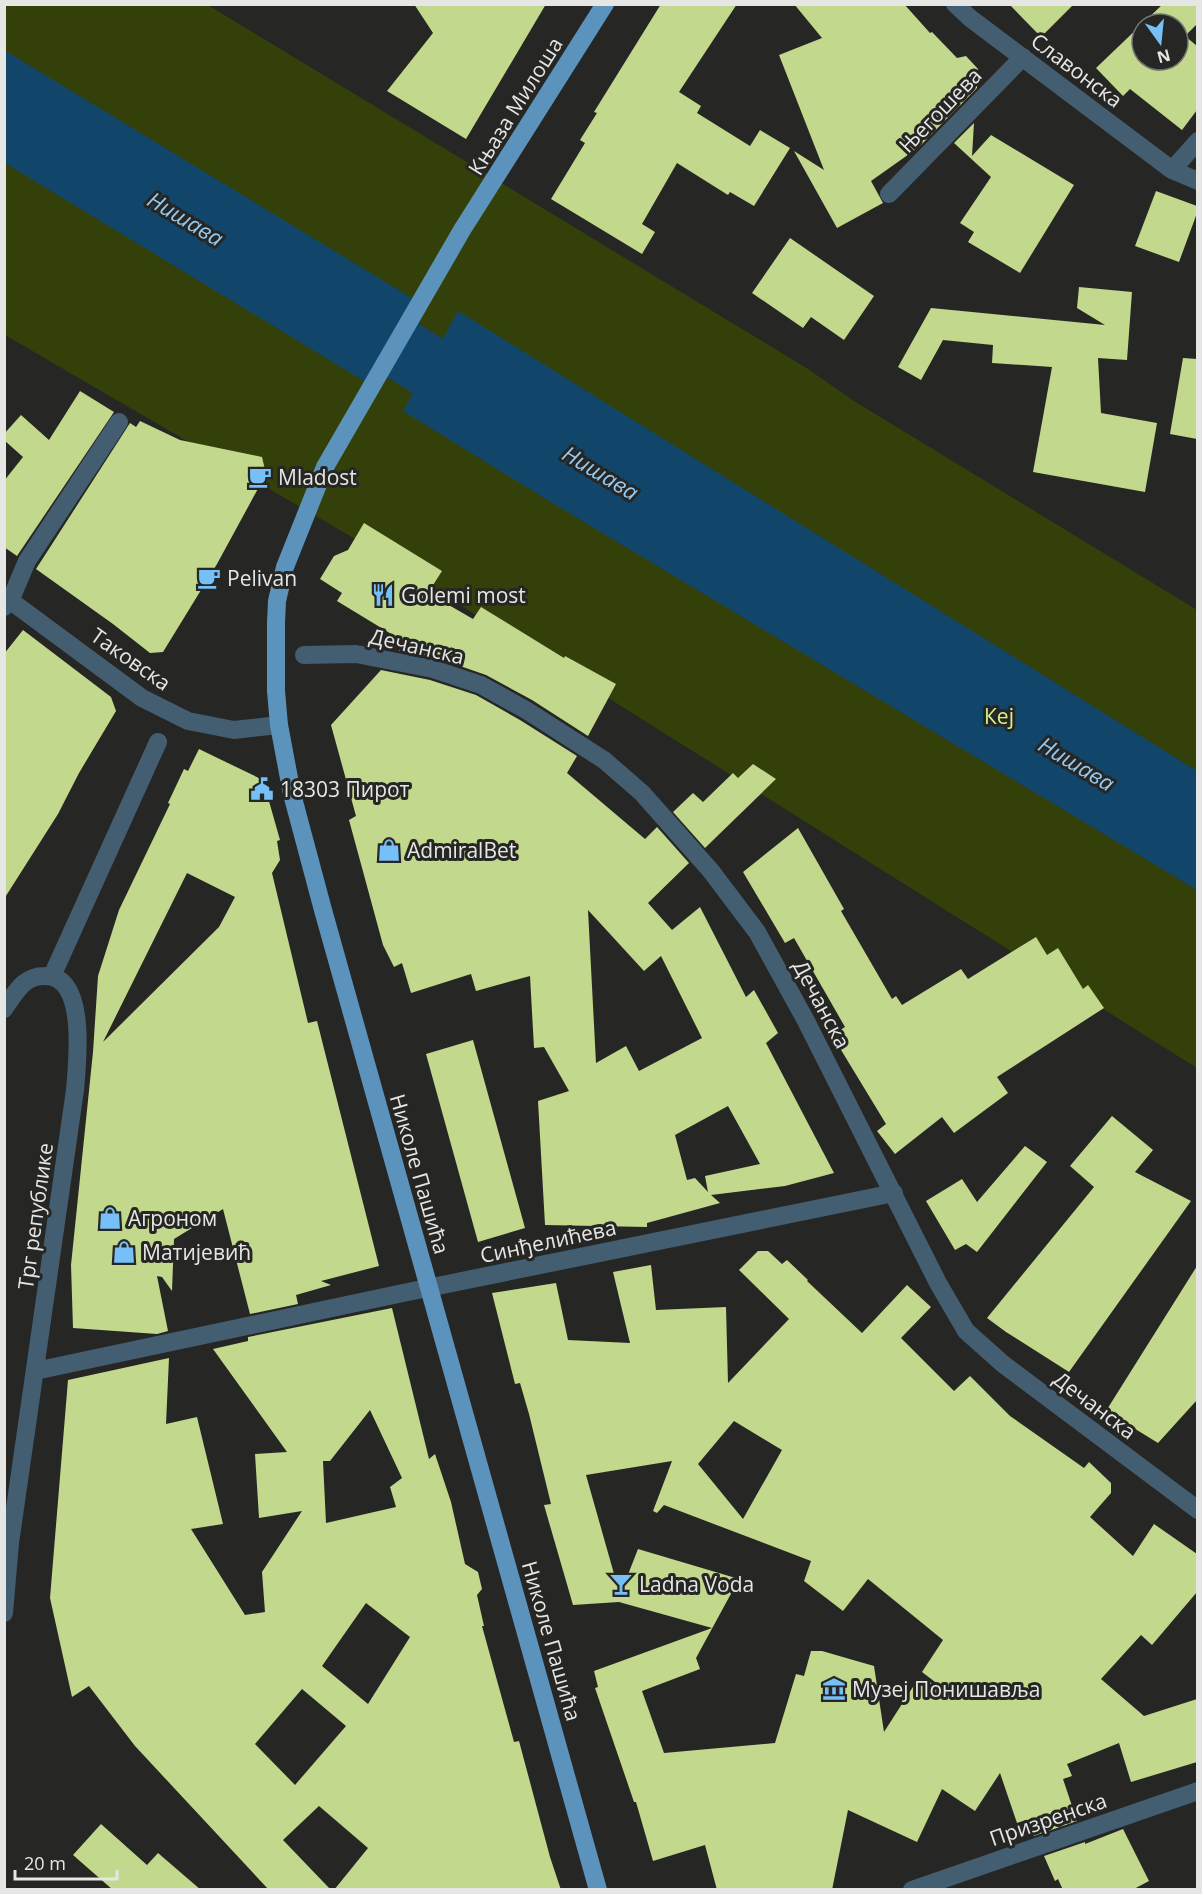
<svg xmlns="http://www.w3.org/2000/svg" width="1202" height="1894" viewBox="0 0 1202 1894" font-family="'Open Sans',sans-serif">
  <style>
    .green { fill: #344009 }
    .water { fill: #11466a }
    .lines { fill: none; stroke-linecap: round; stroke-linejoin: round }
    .river { stroke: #11466a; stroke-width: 62 }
    .building { fill: #c2d88c; fill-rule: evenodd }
    .minor { stroke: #435d71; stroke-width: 18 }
    .major { stroke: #5c93bd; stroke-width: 18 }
    .labels { text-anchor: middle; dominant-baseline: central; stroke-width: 6; stroke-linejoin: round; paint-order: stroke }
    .street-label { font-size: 21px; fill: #e6e6e4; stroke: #262724 }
    .poi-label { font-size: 21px; fill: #e6e6e4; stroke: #262724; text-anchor: start }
    .park-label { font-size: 21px; fill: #d6f28c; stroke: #262724 }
    .water-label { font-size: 22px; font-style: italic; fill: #95c9f1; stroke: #262724 }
  </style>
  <rect width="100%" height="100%" fill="#262724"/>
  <path class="green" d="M206,4L808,369L854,401L1197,610V1068L357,540L5,335V5Z"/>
  <path class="water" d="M4,50L420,303L372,386L5,163Z
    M458,311L1197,771V890L554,504L403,411Z"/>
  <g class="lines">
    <path class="river" d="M330,306L500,410"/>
  </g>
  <path class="building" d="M414,4H546L466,139L387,91L433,33Z
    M661,4H737L679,92L701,106L697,113L750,146L760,130L790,148L754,206L730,192L728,195L677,163L642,224L655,232L642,254L551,199L585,143L580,140L597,113L594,112Z
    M794,4H904L930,33L932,32L957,58L966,56L978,69L977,88L919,147L871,181L883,203L837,228L794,151L824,170L779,55L822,38Z
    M1009,4H1074L1041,37Z
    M1163,4H1197V24L1185,36L1197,46V110L1182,130L1130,89L1123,96L1096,68L1142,24V60H1178V24H1142Z
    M974,123L972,156L991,135L1074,185L1020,273L968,242L974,232L960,223L991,177L954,143Z
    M1156,191L1197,206V213L1179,262L1135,246Z
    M790,238L874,296L844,340L811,317L803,328L752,293Z
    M1079,287L1132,292L1127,360L1098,358L1101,413L1157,423L1145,492L1033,472L1052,367L992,363L993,345L943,340L921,380L898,367L931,308L1105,325L1077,308Z
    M1183,358L1197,359V439L1170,434Z
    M80,391L114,412L17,556L4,547V481L23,457L4,440V434L21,415L49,440Z
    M140,421L180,440L262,457L266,474L217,564L163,652L150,653L113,624L36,569L130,423L136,427Z
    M364,523L442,571L428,593L473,619L481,607L564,658L565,656L616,684L588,736L532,700L486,675L437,658L399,651L406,643L337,601L342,593L320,579L334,556L348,550Z
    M23,630L111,697L116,711L79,773L58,814L4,899V654Z
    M381,670L430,680L476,695L520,720L577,756L567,773L645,839L657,827L689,863L648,903L672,930L700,907L746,997L754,990L778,1033L766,1043L834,1173L785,1186L711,1195L720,1203L647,1223V1227L545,1225L538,1101L569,1091L544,1047L534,1048L530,976L476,991L471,974L411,993L402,963L394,967L383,945L349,820L356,816L331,725ZM588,910L644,971L661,956L702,1038L639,1071L626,1046L596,1063ZM728,1106L760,1164L705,1176L708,1192L695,1178L687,1180L675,1135Z
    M199,749L263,780L280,840L277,841L280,860L272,873L308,1023L317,1021L379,1266L321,1281L331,1285L296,1295L298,1304L250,1314L223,1209L174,1239L172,1291L162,1277L157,1276L168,1331L157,1334L73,1328L71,1265L93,1052L98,976L119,910L170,804L168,803L184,769L188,771ZM187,873L235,897L219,927L103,1042Z
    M753,764L776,779L705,848L673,812L693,793L703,802L733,773L738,778Z
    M798,828L844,909L841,911L892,999L896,996L902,1005L961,969L968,979L1036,937L1047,955L1058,948L1083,989L1088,985L1104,1008L997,1077L1008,1093L954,1133L942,1117L895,1154L877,1131L886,1124L832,1035L845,1027L794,938L785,943L743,872Z
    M473,1040L525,1228L478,1242L426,1054Z
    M1112,1116L1153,1150L1135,1172L1191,1201L1069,1372L1006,1332L987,1318L1094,1187L1070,1166Z
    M1025,1146L1047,1162L977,1252L966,1244L955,1250L926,1201L962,1179L977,1202Z
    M758,1251H768L782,1264L787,1260L808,1280L807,1281L862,1333L907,1285L931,1307L901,1338L954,1391L970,1376L1010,1416L1084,1468L1089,1462L1111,1483V1493L1090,1517L1133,1556L1154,1524L1197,1554V1592L1152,1645L1141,1635L1101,1679L1144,1716L1197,1699V1762L1131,1782L1119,1743L1067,1764L1072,1776L1063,1779L1077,1821L1034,1836L1026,1820L1017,1823L1000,1773L975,1811L942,1789L917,1842L848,1810L832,1890H717L705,1845L653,1861L636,1802H634L595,1688L598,1687L594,1671L712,1628L619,1602L573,1605L544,1505L551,1504L529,1414L520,1383L515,1384L492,1293L556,1283L568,1340L630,1343L613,1272L651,1265L656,1310L726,1307L728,1383L789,1319L739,1270ZM734,1421L782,1450L743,1519L698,1464ZM672,1461L653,1511L657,1513L664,1505L811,1561L804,1581L843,1611L868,1579L943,1640L922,1672L939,1685L918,1679L884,1732L874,1666L822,1651H811L804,1676L796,1674L775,1743L664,1753L642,1691L700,1669L696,1658L739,1579L638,1549L620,1595L586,1475Z
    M1197,1266V1400L1158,1443L1106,1411Z
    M392,1308L429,1459L435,1454L451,1502L465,1564L478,1572L482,1589L477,1595L484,1626H482L514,1742L519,1741L550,1857L561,1890H334L368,1848L319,1806L283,1840L331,1890H269L135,1746L89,1686L72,1697L50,1598L68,1380L169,1358L166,1424L197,1417L223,1524L191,1529L245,1615L265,1612L262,1572L302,1511L259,1518L255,1454L287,1452L213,1349L248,1341V1337ZM370,1410L402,1478L390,1487L396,1507L326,1523L323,1461H330ZM366,1603L410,1637L368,1704L322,1666ZM302,1689L346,1726L295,1785L255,1744Z
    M101,1824L147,1865L158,1853L201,1890H113L73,1855Z
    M1123,1829L1149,1881L1132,1890H1063L1058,1879L1055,1881L1044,1856L1085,1842V1844Z"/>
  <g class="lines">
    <path class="minor" d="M955,4L970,18L1172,170L1198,181
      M1172,170L1198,141
      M889,194L1023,57
      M4,596L142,698L188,721L234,730L279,725
      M4,607L11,599L27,561L119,422
      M304,655L356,654L433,669L481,685L526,710L604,760L642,793L711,871L757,932L805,1019L938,1283L966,1331L1003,1364L1198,1510
      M52,976L158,742
      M4,1009C16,992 23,976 45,976C88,975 77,1064 75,1090L10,1543L4,1613
      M35,1371L403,1293L894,1193
      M912,1890L1198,1791"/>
    <path class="major" d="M598,1890L323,910L292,794L279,725L276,691V623L277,601L285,567L325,467L462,230L605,4"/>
  </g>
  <defs>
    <g id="cafe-bare" transform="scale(1.8)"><path d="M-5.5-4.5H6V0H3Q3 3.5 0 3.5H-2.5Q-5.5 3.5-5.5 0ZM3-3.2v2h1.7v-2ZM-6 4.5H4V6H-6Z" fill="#77c0f7" stroke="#262724" stroke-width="2.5" paint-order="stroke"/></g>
    <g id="restaurant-bare" transform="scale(1.8)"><path d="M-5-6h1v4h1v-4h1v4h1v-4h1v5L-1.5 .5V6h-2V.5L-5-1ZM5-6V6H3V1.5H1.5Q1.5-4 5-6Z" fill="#77c0f7" stroke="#262724" stroke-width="2.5" paint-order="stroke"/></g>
    <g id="civic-bare" transform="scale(1.8)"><path d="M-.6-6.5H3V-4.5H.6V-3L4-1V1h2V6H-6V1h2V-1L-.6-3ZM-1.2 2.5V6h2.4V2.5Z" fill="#77c0f7" stroke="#262724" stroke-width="2.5" paint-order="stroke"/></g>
    <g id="shop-bare" transform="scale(1.8)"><path d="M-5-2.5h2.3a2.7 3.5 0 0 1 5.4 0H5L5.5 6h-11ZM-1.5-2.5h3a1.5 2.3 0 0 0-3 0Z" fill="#77c0f7" stroke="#262724" stroke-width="2.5" paint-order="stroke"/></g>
    <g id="bar-bare" transform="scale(1.8)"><path d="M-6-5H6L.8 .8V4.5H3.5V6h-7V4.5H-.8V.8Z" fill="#77c0f7" stroke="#262724" stroke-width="2.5" paint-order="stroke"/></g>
    <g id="museum-bare" transform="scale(1.8)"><path d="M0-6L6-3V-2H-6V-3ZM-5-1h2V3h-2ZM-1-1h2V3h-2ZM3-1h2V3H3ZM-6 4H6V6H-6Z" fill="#77c0f7" stroke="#262724" stroke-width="2.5" paint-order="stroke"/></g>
  </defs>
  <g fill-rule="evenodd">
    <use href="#cafe-bare" x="260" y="477"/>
    <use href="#cafe-bare" x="209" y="578"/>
    <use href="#restaurant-bare" x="383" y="595"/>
    <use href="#civic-bare" x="262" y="789"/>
    <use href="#shop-bare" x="389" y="850"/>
    <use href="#shop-bare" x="110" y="1218"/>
    <use href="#shop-bare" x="124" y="1252"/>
    <use href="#bar-bare" x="621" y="1584"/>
    <use href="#museum-bare" x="834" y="1689"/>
  </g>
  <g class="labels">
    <g class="street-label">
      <text transform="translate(1077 70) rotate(37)">Славонска</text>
      <text transform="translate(515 106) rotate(-58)">Књаза Милоша</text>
      <text transform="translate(940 110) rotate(-46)">Његошева</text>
      <text transform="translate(417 646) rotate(13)">Дечанска</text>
      <text transform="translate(131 659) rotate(35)">Таковска</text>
      <text transform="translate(822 1004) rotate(62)">Дечанска</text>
      <text transform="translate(420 1174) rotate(74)">Николе Пашића</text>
      <text transform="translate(35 1216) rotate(-82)">Трг републике</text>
      <text transform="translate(548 1241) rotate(-12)">Синђелићева</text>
      <text transform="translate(1095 1405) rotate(37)">Дечанска</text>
      <text transform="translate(552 1641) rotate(74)">Николе Пашића</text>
      <text transform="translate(1048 1819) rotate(-19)">Призренска</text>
    </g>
    <g class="poi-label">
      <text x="278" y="477">Mladost</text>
      <text x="227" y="578">Pelivan</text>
      <text x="401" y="595">Golemi most</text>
      <text x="280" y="789">18303 Пирот</text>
      <text x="407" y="850">AdmiralBet</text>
      <text x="128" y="1218">Агроном</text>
      <text x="142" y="1252">Матијевић</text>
      <text x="639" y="1584">Ladna Voda</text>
      <text x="852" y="1689">Музеј Понишавља</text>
    </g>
    <g class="park-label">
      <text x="999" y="716">Кеј</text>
    </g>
    <g class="water-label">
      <text transform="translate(186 218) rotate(31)">Нишава</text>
      <text transform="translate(601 472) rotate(31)">Нишава</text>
      <text transform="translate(1077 763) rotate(31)">Нишава</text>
    </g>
  </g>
  <rect width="1202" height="1894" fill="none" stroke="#e6e6e4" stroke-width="12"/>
  <g transform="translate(1160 42) rotate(165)"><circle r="28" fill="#262724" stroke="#737371" stroke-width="1.5"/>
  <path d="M0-4.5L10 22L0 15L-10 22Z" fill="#77c0f7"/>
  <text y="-9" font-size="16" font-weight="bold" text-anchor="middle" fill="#e6e6e4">N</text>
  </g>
  <path d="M15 1870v9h102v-9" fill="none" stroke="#e6e6e4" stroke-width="3"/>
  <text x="24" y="1870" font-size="18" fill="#e6e6e4" stroke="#262724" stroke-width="4.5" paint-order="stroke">20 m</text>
</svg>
